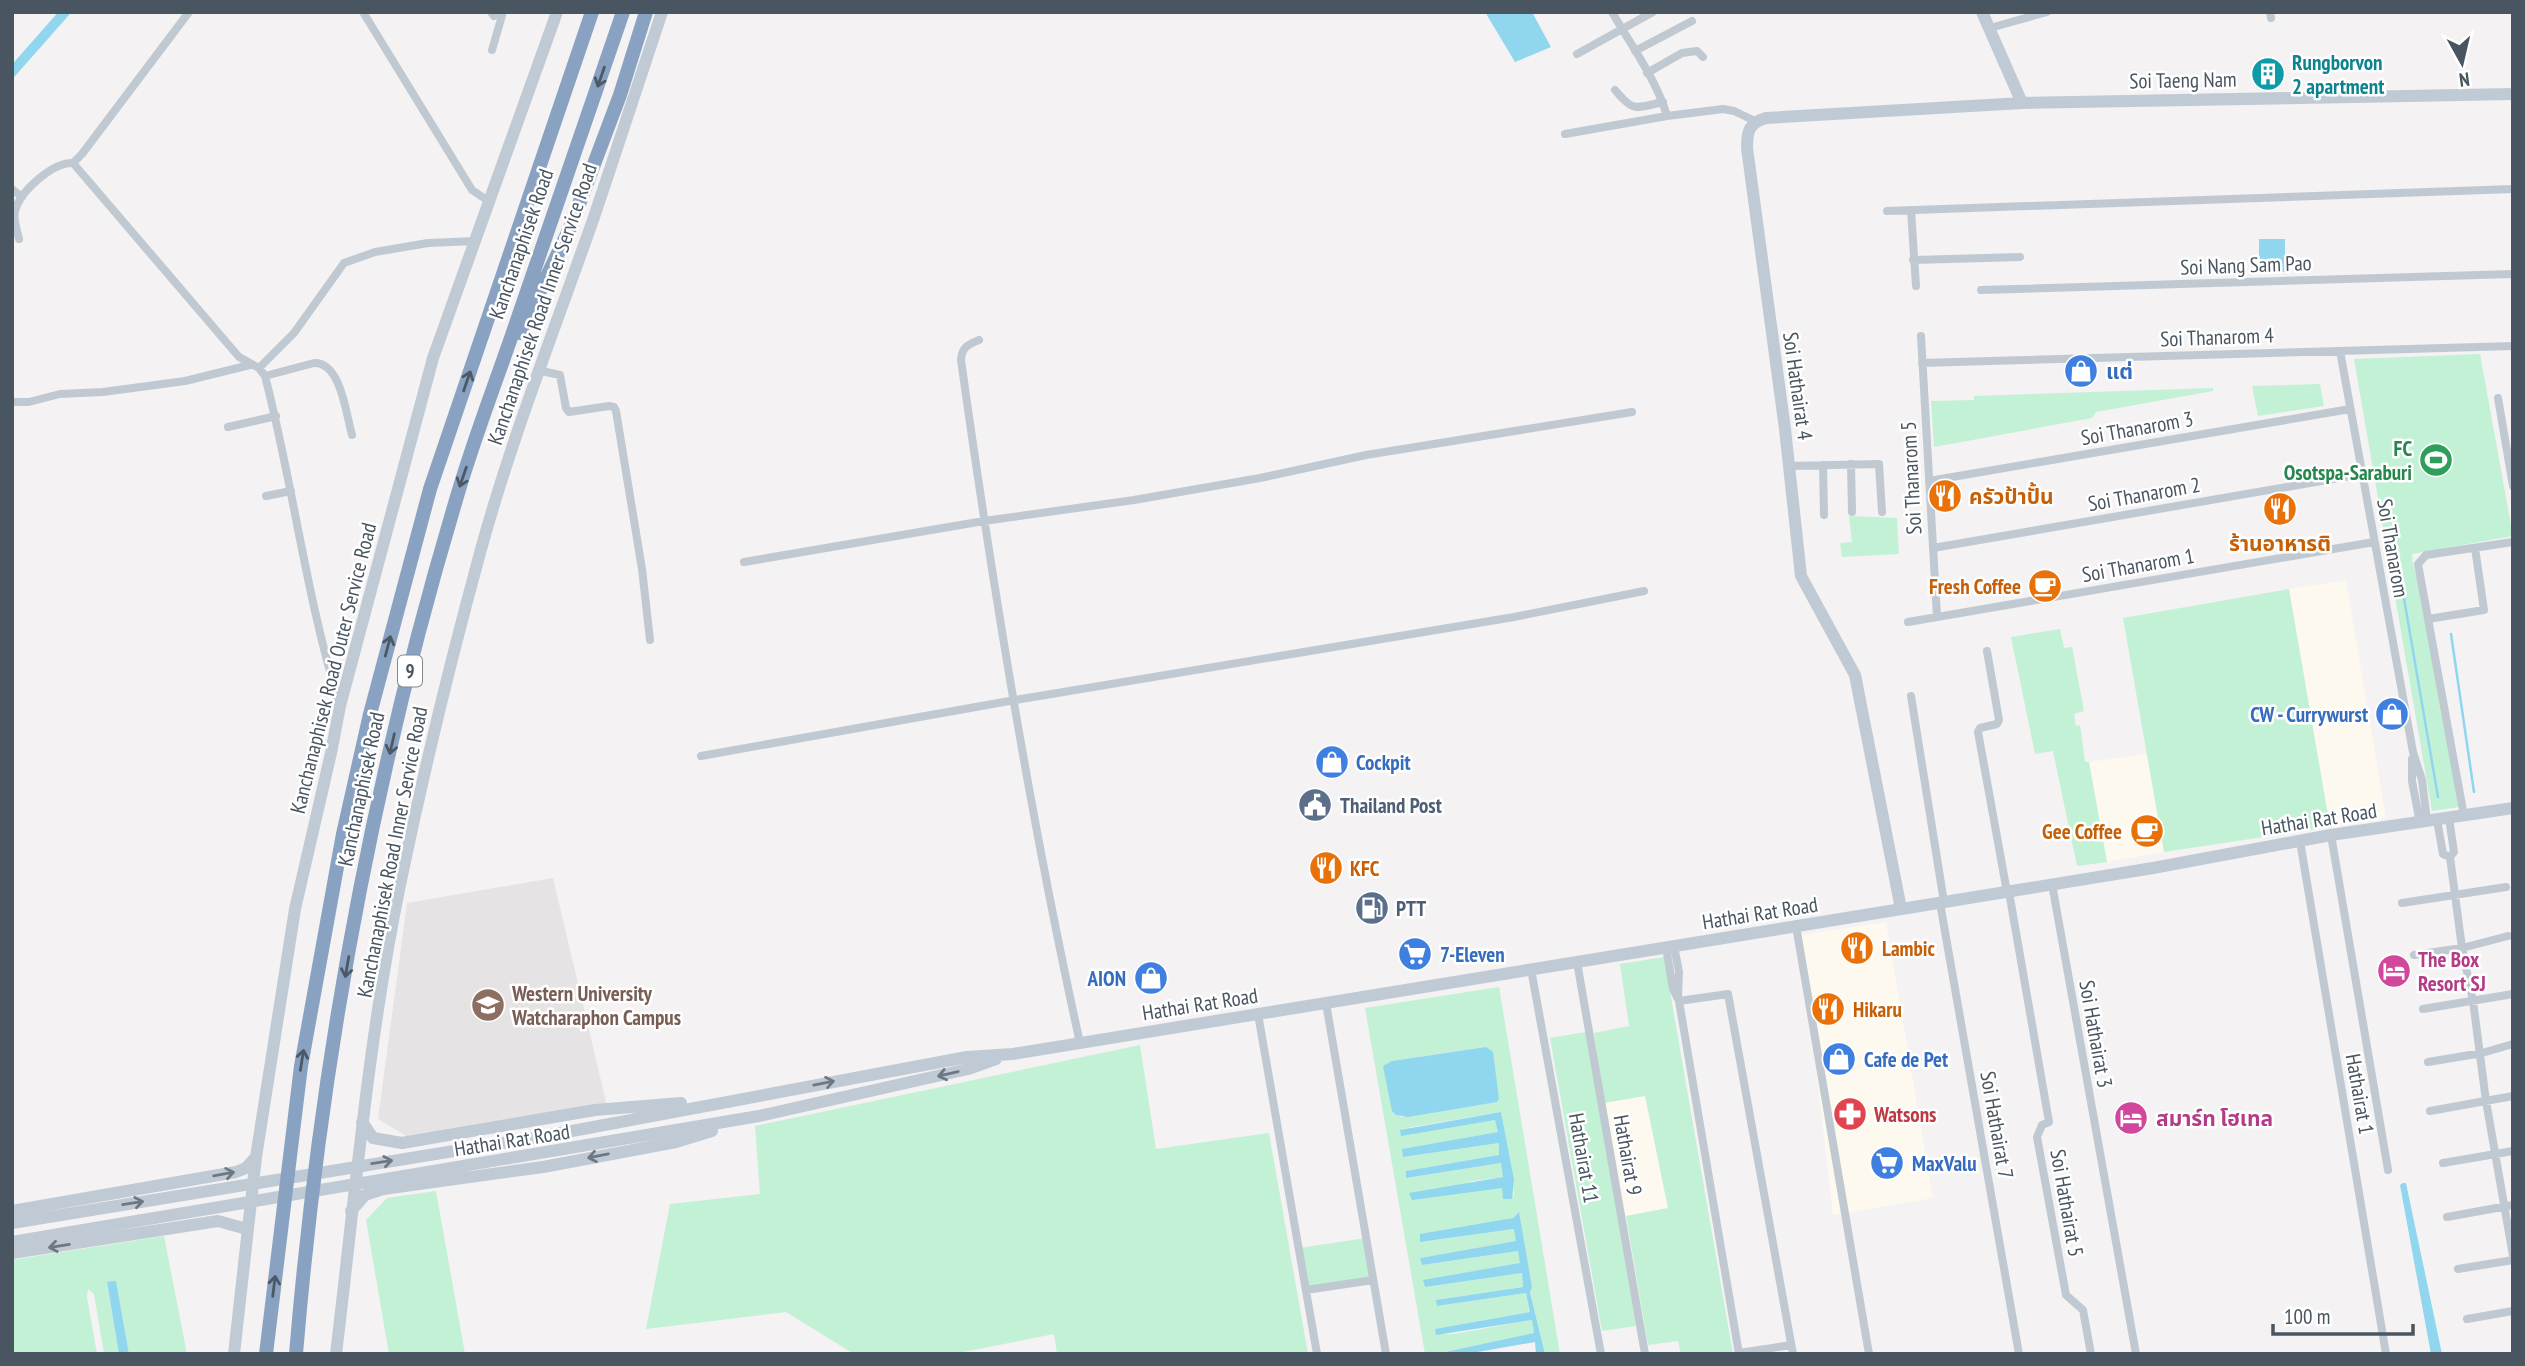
<svg xmlns="http://www.w3.org/2000/svg" width="2525" height="1366" viewBox="0 0 2525 1366" font-family="'PT Sans Narrow','Noto Sans Thai',sans-serif">
  <style>
    .commercial { fill: #fdf9ee }
    .education { fill: #e5e3e4 }
    .green { fill: #c2f1d6; fill-rule: evenodd }
    .water { fill: #8fd6ee }
    .lines { fill: none; stroke-linecap: round; stroke-linejoin: round }
    .stream { stroke: #8fd6ee; stroke-width: 2.5 }
    .canal { stroke: #8fd6ee; stroke-width: 10 }
    .street { stroke: #c0c9d1; stroke-width: 8 }
    .secondary { stroke: #c0cad5; stroke-width: 12 }
    .highway { stroke: #8aa2c1; stroke-width: 14 }
    .oneway { stroke: #4c5965 }
    .oneway2 { stroke: #6d7883 }
    .labels { text-anchor: middle; dominant-baseline: central; stroke-width: 5; stroke-linejoin: round; paint-order: stroke }
    .shield { fill: #fff; stroke: #808890; stroke-width: 2 }
    .shield-label { font-size: 19px; font-weight: bold; fill: #495560 }
    .culture-label { font-size: 21px; font-weight: bold; fill: #0d838f; stroke: #fff; text-anchor: start }
    .street-label { font-size: 21px; fill: #495560; stroke: #fff }
    .shop-label { font-size: 21px; font-weight: bold; fill: #366cbe; stroke: #fff; text-anchor: start }
    .leisure-label { font-size: 21px; font-weight: bold; fill: #27864d; stroke: #fff; text-anchor: end }
    .food-label { font-size: 21px; font-weight: bold; fill: #c56008; stroke: #fff; text-anchor: start }
    .service-label { font-size: 21px; font-weight: bold; fill: #4e5e75; stroke: #fff; text-anchor: start }
    .hotel-label { font-size: 21px; font-weight: bold; fill: #b23c85; stroke: #fff; text-anchor: start }
    .education-label { font-size: 21px; font-weight: bold; fill: #785e54; stroke: #fff; text-anchor: start }
    .health-label { font-size: 21px; font-weight: bold; fill: #be3a42; stroke: #fff; text-anchor: start }
  </style>
  <rect width="100%" height="100%" fill="#f4f2f2"/>
  <path class="commercial" d="M2346,580L2386,818L2330,827L2289,589Z
    M2147,754L2164,852L2107,862L2089,762Z
    M1886,922L1933,1198L1833,1215L1801,935Z
    M1645,1096L1668,1209L1626,1216L1604,1103Z"/>
  <path class="education" d="M553,878L607,1106L411,1139L378,1119L407,903Z"/>
  <path class="green" d="M2480,354L2513,536L2412,554L2413,564L2428,619L2459,807L2432,811L2354,359Z
    M2320,384L2324,406L2258,416L2252,386Z
    M2213,388V391L2096,412L2092,418L1934,447L1931,401L1974,400V396Z
    M1849,516L1897,518L1899,554L1842,557L1840,543L1852,542Z
    M2289,589L2330,827L2164,852L2123,618Z
    M2060,629L2064,648L2072,647L2084,711L2074,714L2076,726L2080,725L2085,762H2089L2107,862L2077,866L2053,751L2035,754L2011,637Z
    M1664,957L1733,1354H1681L1678,1341L1648,1345L1626,1216L1668,1208L1645,1096L1604,1103L1594,1033L1629,1026L1620,964Z
    M1499,987L1560,1354H1545L1530,1291L1532,1287L1518,1213L1513,1218L1421,1242L1515,1229L1517,1241L1420,1258L1422,1265L1518,1251L1521,1263L1423,1281L1425,1287L1522,1273L1523,1287L1436,1300L1438,1306L1526,1293L1530,1312L1435,1329L1436,1334H1454L1532,1320L1535,1334L1436,1354H1425L1365,1008ZM1486,1047L1499,1099L1497,1102L1400,1117L1392,1061ZM1501,1112L1513,1180L1514,1196L1502,1188L1466,1182L1504,1177L1502,1163L1406,1178V1171L1500,1155L1499,1143L1403,1157V1149L1499,1132L1495,1120L1400,1129Z
    M1586,1032L1636,1326L1602,1331L1550,1038Z
    M1140,1045L1156,1149L1269,1133L1308,1354H1057L1054,1334L953,1354H854L786,1312L646,1329L670,1204L760,1194L755,1126Z
    M436,1191L465,1354H389L366,1220L387,1198Z
    M164,1236L187,1354H129L116,1281L107,1283L119,1354H104L94,1294L88,1289L87,1297L97,1354H12V1260Z
    M1366,1238L1373,1280L1306,1290L1299,1248Z"/>
  <path class="water" d="M1485,12H1532L1551,47L1515,62Z
    M2259,239H2285V272H2259Z
    M1486,1047L1493,1052L1499,1099L1497,1102L1408,1117L1396,1115L1392,1111L1383,1066L1392,1061Z
    M1501,1112L1514,1180L1512,1199H1503L1502,1188L1412,1200L1409,1193L1503,1177L1501,1163L1406,1178V1171L1499,1155V1143L1403,1157L1402,1149L1498,1132L1495,1120L1401,1136L1400,1130Z
    M2403,1183H2406L2442,1354H2431L2400,1185Z
    M1519,1212L1532,1287L1530,1292L1545,1354H1536L1535,1342L1466,1354H1436L1534,1333L1532,1320L1436,1335L1435,1329L1530,1312L1526,1293L1437,1306L1436,1300L1523,1287L1522,1273L1425,1287L1423,1280L1520,1263L1518,1251L1422,1265L1420,1258L1516,1241L1514,1229L1420,1242V1234L1513,1218Z
    M116,1281L129,1354H119L107,1282Z"/>
  <g class="lines">
    <path class="stream" d="M2401,581L2438,797
      M2451,634L2474,792"/>
    <path class="canal" d="M12,72L65,12"/>
    <path class="street" d="M363,12L472,190L490,202
      M491,12L494,16
      M1612,12C1631,45 1656,79 1667,116
      M2270,12L2271,18
      M1990,28L2047,12
      M492,50L503,12
      M1635,51L1692,21
      M1577,54L1653,12
      M1647,73L1682,53L1697,51L1703,57
      M1615,90C1634,113 1635,108 1663,102
      M1565,134L1667,116L1723,109L1734,111L1755,121
      M73,163L239,357L259,368L265,376C293,484 306,596 339,703
      M12,189L22,197
      M1911,210L1916,286
      M1887,211L2513,189
      M19,239C17,230 13,220 15,211C20,191 53,162 73,163L82,154L189,12
      M1913,260L2020,257
      M1981,290L2513,274
      M1921,336L1937,617
      M979,340C967,345 962,347 961,360C993,589 1030,817 1080,1043
      M2340,351L2413,752L2422,780L2427,821
      M1922,363L2513,346
      M259,368L294,333L344,263L375,252L428,243L476,241
      M537,370L560,375L566,408L569,412L609,406L614,407L616,411L642,569L650,640
      M265,376L314,363C341,362 346,414 352,435
      M2498,398L2513,486
      M12,402H29L60,394L103,392L185,381L250,365
      M228,427L276,416
      M1851,464L1852,512
      M1823,465L1824,515
      M1789,466L1879,464L1882,512
      M1929,481L2350,409
      M266,496L291,491
      M1933,548L2362,474
      M744,562L984,521L1134,500L1260,478L1366,455L1632,412
      M2428,619L2484,610L2475,548
      M1908,622L2374,542
      M1987,651L1999,720L1997,724L1980,728L1978,732L2007,892
      M1911,696L1944,902
      M701,756L1015,700L1514,617L1644,591
      M2412,759V781L2420,823
      M2464,816L2418,564L2426,555L2513,542
      M2449,818L2454,852L2450,857L2462,948L2473,1001L2486,1101L2513,1256
      M2437,820L2443,854L2450,857
      M2331,835L2388,1170
      M2300,841L2386,1354
      M2052,884L2136,1354
      M2009,892L2049,1122L2042,1125L2037,1137L2066,1295L2083,1310L2091,1354
      M1940,903L2019,1354
      M2402,903L2506,887
      M1796,926L1869,1354
      M1674,946L1679,972L1678,996
      M1666,947L1673,989L1679,1001L1739,1354
      M2414,955L2462,948L2508,936
      M1577,962L1645,1354
      M1531,969L1601,1354
      M1679,1001L1728,994L1793,1354
      M1326,1003L1386,1354
      M2423,1009L2513,994
      M1258,1014L1317,1354
      M2428,1062L2482,1053L2513,1044
      M2430,1111L2513,1096
      M2443,1163L2513,1151
      M2447,1217L2513,1205
      M2458,1269L2513,1260
      M1306,1290L1373,1280
      M2467,1319L2513,1311
      M1739,1353L1791,1345"/>
    <path class="secondary" d="M1982,12L2022,103
      M1901,909L1855,675L1801,576L1785,429L1747,148C1747,131 1749,123 1766,118L2022,103L2513,94
      M362,1122L373,1138L402,1143L595,1110L681,1103
      M12,1211L236,1172L246,1168L256,1157
      M351,1211L365,1195L383,1189L543,1167L676,1142L712,1131
      M12,1223L540,1137L967,1057L1013,1054L2153,868L2331,835L2513,808
      M12,1242L759,1116L968,1069L996,1059
      M12,1253L218,1221L247,1229
      M234,1354L256,1157L295,909L331,753L340,706L433,358L557,12
      M336,1354C355,1197 368,1040 400,885C423,774 450,663 480,553C511,439 555,329 594,217C617,149 639,81 662,12"/>
    <path class="highway" d="M520,333L570,228L620,95L646,12
      M266,1354L301,1066L343,834L370,714L430,489L592,12
      M296,1354C320,1065 373,777 456,500C472,444 493,390 512,335C549,227 586,120 623,12"/>
  </g>
  <defs><path id="oneway-shaft" d="M-6 0H5M1.5-3L5.5 0L1.5 3" fill="none" stroke-width="1.6" stroke-linecap="round" stroke-linejoin="round" transform="scale(1.75)"/></defs>
  <g class="oneway">
    <use href="#oneway-shaft" transform="translate(601 77) rotate(109)"/>
    <use href="#oneway-shaft" transform="translate(467 381) rotate(-71)"/>
    <use href="#oneway-shaft" transform="translate(463 477) rotate(109)"/>
    <use href="#oneway-shaft" transform="translate(388 646) rotate(-75)"/>
    <use href="#oneway-shaft" transform="translate(392 744) rotate(103)"/>
    <use href="#oneway-shaft" transform="translate(347 967) rotate(100)"/>
    <use href="#oneway-shaft" transform="translate(302 1060) rotate(-81)"/>
    <use href="#oneway-shaft" transform="translate(274 1286) rotate(-83)"/>
  </g>
  <g class="oneway2">
    <use href="#oneway-shaft" transform="translate(948 1074) rotate(167)"/>
    <use href="#oneway-shaft" transform="translate(824 1083) rotate(-11)"/>
    <use href="#oneway-shaft" transform="translate(598 1156) rotate(169)"/>
    <use href="#oneway-shaft" transform="translate(382 1162) rotate(-9)"/>
    <use href="#oneway-shaft" transform="translate(224 1174) rotate(-10)"/>
    <use href="#oneway-shaft" transform="translate(133 1203) rotate(-9)"/>
    <use href="#oneway-shaft" transform="translate(59 1246) rotate(171)"/>
  </g>
  <defs>
    <g id="building-disc" transform="scale(1.75)"><circle r="9.5" fill="#0f9aa8" stroke="#fff"/><path d="M-4-6H4V6H1V3H-1V6H-4ZM-2.5-4.3h1.7v1.8h-1.7ZM.8-4.3h1.7v1.8H.8ZM-2.5-1h1.7V.8h-1.7ZM.8-1h1.7V.8H.8Z" fill="#fff"/></g>
    <g id="shop-disc" transform="scale(1.75)"><circle r="9.5" fill="#3f7fe0" stroke="#fff"/><path d="M-5-2.5h2.3a2.7 3.5 0 0 1 5.4 0H5L5.5 6h-11ZM-1.5-2.5h3a1.5 2.3 0 0 0-3 0Z" fill="#fff"/></g>
    <g id="stadium-disc" transform="scale(1.75)"><circle r="9.5" fill="#2e9e5b" stroke="#fff"/><path d="M0-5a6.5 5 0 1 0 0 10a6.5 5 0 1 0 0-10ZM-3.5-1.8h7v3.6h-7Z" fill="#fff"/></g>
    <g id="restaurant-disc" transform="scale(1.75)"><circle r="9.5" fill="#e8710a" stroke="#fff"/><path d="M-5-6h1v4h1v-4h1v4h1v-4h1v5L-1.5 .5V6h-2V.5L-5-1ZM5-6V6H3V1.5H1.5Q1.5-4 5-6Z" fill="#fff"/></g>
    <g id="cafe-disc" transform="scale(1.75)"><circle r="9.5" fill="#e8710a" stroke="#fff"/><path d="M-5.5-4.5H6V0H3Q3 3.5 0 3.5H-2.5Q-5.5 3.5-5.5 0ZM3-3.2v2h1.7v-2ZM-6 4.5H4V6H-6Z" fill="#fff"/></g>
    <g id="civic-disc" transform="scale(1.75)"><circle r="9.5" fill="#5c6f8a" stroke="#fff"/><path d="M-.6-6.5H3V-4.5H.6V-3L4-1V1h2V6H-6V1h2V-1L-.6-3ZM-1.2 2.5V6h2.4V2.5Z" fill="#fff"/></g>
    <g id="fuel-disc" transform="scale(1.75)"><circle r="9.5" fill="#5c6f8a" stroke="#fff"/><path d="M-5.5-6h7V0h2V4h1.3V-2.5L3-4.5l.8-.8L6-3V5H2.5V1h-1V6h-7ZM-4.2-4.7v3.2H.2V-4.7Z" fill="#fff"/></g>
    <g id="supermarket-disc" transform="scale(1.75)"><circle r="9.5" fill="#3f7fe0" stroke="#fff"/><path d="M-6-5.5h2.5l.6 2H6L4.5 2H-2.5L-4.4-4H-6ZM-1.5 3.2a1.3 1.3 0 1 0 .1 0ZM3 3.2a1.3 1.3 0 1 0 .1 0Z" fill="#fff"/></g>
    <g id="hotel-disc" transform="scale(1.75)"><circle r="9.5" fill="#d1479c" stroke="#fff"/><path d="M-6-4.5h1.5V1H6V5H4.5V3h-9V5H-6ZM-4 0a1.8 1.8 0 1 1 3.6 0ZM.5 0V-2.5h3Q6-2.5 6 0Z" fill="#fff"/></g>
    <g id="university-disc" transform="scale(1.75)"><circle r="9.5" fill="#8d6e63" stroke="#fff"/><path d="M0-5L7-2L0 1L-7-2ZM-4 1L0 2.5L4 1V4Q0 6-4 4Z" fill="#fff"/></g>
    <g id="pharmacy-disc" transform="scale(1.75)"><circle r="9.5" fill="#e0444e" stroke="#fff"/><path d="M-2-6h4v4h4v4h-4v4h-4v-4h-4v-4h4Z" fill="#fff"/></g>
  </defs>
  <g fill-rule="evenodd">
    <use href="#building-disc" x="2268" y="74"/>
    <use href="#shop-disc" x="2081" y="371"/>
    <use href="#stadium-disc" x="2436" y="460"/>
    <use href="#restaurant-disc" x="1945" y="496"/>
    <use href="#restaurant-disc" x="2280" y="509"/>
    <use href="#cafe-disc" x="2045" y="586"/>
    <use href="#shop-disc" x="2392" y="714"/>
    <use href="#shop-disc" x="1332" y="762"/>
    <use href="#civic-disc" x="1315" y="805"/>
    <use href="#cafe-disc" x="2147" y="831"/>
    <use href="#restaurant-disc" x="1326" y="868"/>
    <use href="#fuel-disc" x="1372" y="908"/>
    <use href="#restaurant-disc" x="1857" y="948"/>
    <use href="#supermarket-disc" x="1415" y="954"/>
    <use href="#hotel-disc" x="2394" y="971"/>
    <use href="#shop-disc" x="1151" y="978"/>
    <use href="#university-disc" x="488" y="1005"/>
    <use href="#restaurant-disc" x="1828" y="1009"/>
    <use href="#shop-disc" x="1839" y="1059"/>
    <use href="#pharmacy-disc" x="1850" y="1114"/>
    <use href="#hotel-disc" x="2131" y="1118"/>
    <use href="#supermarket-disc" x="1887" y="1163"/>
  </g>
  <g class="labels">
    <rect class="shield" x="398" y="655.5" width="24" height="31" rx="5"/>
    <g class="shield-label">
      <text x="410" y="671">9</text>
    </g>
    <g class="culture-label">
      <text x="2292" y="62">Rungborvon<tspan x="2292" dy="24">2 apartment</tspan></text>
    </g>
    <g class="street-label">
      <text transform="translate(2183 80) rotate(-1)">Soi Taeng Nam</text>
      <text transform="translate(521 244) rotate(-71)">Kanchanaphisek Road</text>
      <text transform="translate(2246 265) rotate(-2)">Soi Nang Sam Pao</text>
      <text transform="translate(542 304) rotate(-71)">Kanchanaphisek Road Inner Service Road</text>
      <text transform="translate(2217 337) rotate(-2)">Soi Thanarom 4</text>
      <text transform="translate(1798 386) rotate(82)">Soi Hathairat 4</text>
      <text transform="translate(2137 428) rotate(-10)">Soi Thanarom 3</text>
      <text transform="translate(1911 478) rotate(-93)">Soi Thanarom 5</text>
      <text transform="translate(2144 494) rotate(-10)">Soi Thanarom 2</text>
      <text transform="translate(2393 548) rotate(80)">Soi Thanarom</text>
      <text transform="translate(2138 565) rotate(-10)">Soi Thanarom 1</text>
      <text transform="translate(333 668) rotate(-76)">Kanchanaphisek Road Outer Service Road</text>
      <text transform="translate(361 789) rotate(-78)">Kanchanaphisek Road</text>
      <text transform="translate(2319 819) rotate(-9)">Hathai Rat Road</text>
      <text transform="translate(392 852) rotate(-79)">Kanchanaphisek Road Inner Service Road</text>
      <text transform="translate(1760 913) rotate(-9)">Hathai Rat Road</text>
      <text transform="translate(1200 1004) rotate(-9)">Hathai Rat Road</text>
      <text transform="translate(2096 1034) rotate(80)">Soi Hathairat 3</text>
      <text transform="translate(2360 1094) rotate(80)">Hathairat 1</text>
      <text transform="translate(1997 1125) rotate(80)">Soi Hathairat 7</text>
      <text transform="translate(512 1140) rotate(-9)">Hathai Rat Road</text>
      <text transform="translate(1628 1155) rotate(80)">Hathairat 9</text>
      <text transform="translate(1584 1158) rotate(80)">Hathairat 11</text>
      <text transform="translate(2067 1203) rotate(80)">Soi Hathairat 5</text>
    </g>
    <g class="shop-label">
      <text x="2106" y="371">แต่</text>
      <text x="2368" y="714" text-anchor="end">CW - Currywurst</text>
      <text x="1356" y="762">Cockpit</text>
      <text x="1440" y="954">7-Eleven</text>
      <text x="1126" y="978" text-anchor="end">AION</text>
      <text x="1864" y="1059">Cafe de Pet</text>
      <text x="1912" y="1163">MaxValu</text>
    </g>
    <g class="leisure-label">
      <text x="2412" y="448">FC<tspan x="2412" dy="24">Osotspa-Saraburi</tspan></text>
    </g>
    <g class="food-label">
      <text x="1969" y="496">ครัวป้าปั้น</text>
      <text x="2280" y="543" text-anchor="middle">ร้านอาหารติ</text>
      <text x="2021" y="586" text-anchor="end">Fresh Coffee</text>
      <text x="2122" y="831" text-anchor="end">Gee Coffee</text>
      <text x="1350" y="868">KFC</text>
      <text x="1882" y="948">Lambic</text>
      <text x="1853" y="1009">Hikaru</text>
    </g>
    <g class="service-label">
      <text x="1340" y="805">Thailand Post</text>
      <text x="1396" y="908">PTT</text>
    </g>
    <g class="hotel-label">
      <text x="2418" y="959">The Box<tspan x="2418" dy="24">Resort SJ</tspan></text>
      <text x="2156" y="1118">สมาร์ท โฮเทล</text>
    </g>
    <g class="education-label">
      <text x="512" y="993">Western University<tspan x="512" dy="24">Watcharaphon Campus</tspan></text>
    </g>
    <g class="health-label">
      <text x="1874" y="1114">Watsons</text>
    </g>
  </g>
  <rect width="2525" height="1366" fill="none" stroke="#495560" stroke-width="28"/>
  <g transform="translate(2462 63) rotate(172)" stroke="#ffffff" stroke-width="5" paint-order="stroke">
  <path d="M0-5L12 26L0 18L-12 26Z" fill="#495560"/>
  <text y="-10" font-size="19" font-weight="bold" text-anchor="middle" fill="#495560">N</text>
  </g>
  <path d="M2273 1324v10h140v-10" fill="none" stroke="#495560" stroke-width="3.5"/>
  <text x="2284" y="1324" font-size="21" fill="#495560" stroke="#ffffff" stroke-width="5" paint-order="stroke">100 m</text>
</svg>
